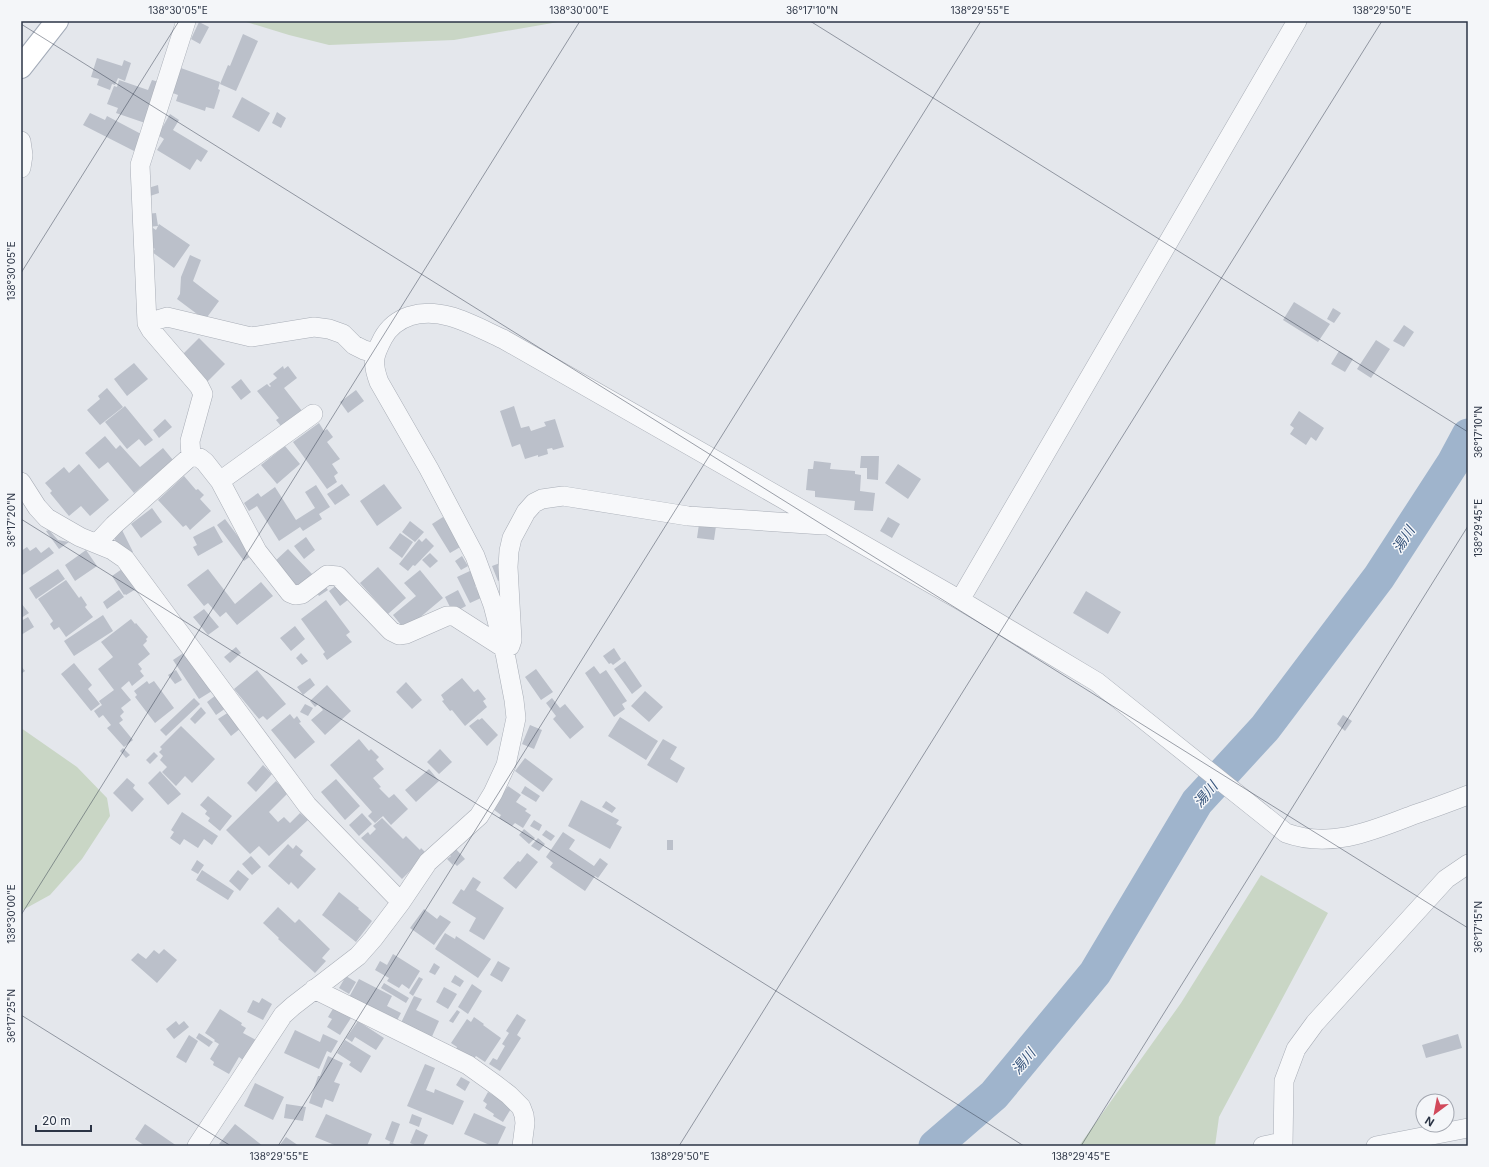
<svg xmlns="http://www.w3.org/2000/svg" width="1489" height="1167" viewBox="0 0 1489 1167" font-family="Inter,'Noto Sans JP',sans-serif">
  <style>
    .green { fill: #c9d6c5 }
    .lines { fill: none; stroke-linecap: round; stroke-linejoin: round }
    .river { stroke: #9fb4cc; stroke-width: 33 }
    .building { fill: #bbc0ca }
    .minor-casing { stroke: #a9aeb7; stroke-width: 20 }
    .major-casing { stroke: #a3abb8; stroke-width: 24 }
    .minor { stroke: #f7f8fa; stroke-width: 19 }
    .major { stroke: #fff; stroke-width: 22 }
    .ticks { fill: none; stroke: #2b3445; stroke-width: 1; stroke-opacity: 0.45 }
    .labels { text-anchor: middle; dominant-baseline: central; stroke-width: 3; stroke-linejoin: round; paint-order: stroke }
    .water-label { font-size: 14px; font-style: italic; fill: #34527a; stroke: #f4f6f9 }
    .neatline { fill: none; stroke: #2b3445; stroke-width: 1.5 }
    .ticks-label { font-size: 10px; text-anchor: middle; fill: #2b3445 }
  </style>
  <rect width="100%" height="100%" fill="#e4e7ec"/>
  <path class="green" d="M243,21H564L454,40L329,45L289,35Z
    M21,728L77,767L107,798L110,816L82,859L50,895L21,911Z
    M1261,875L1328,913L1219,1117L1215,1146H1079L1181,1003Z"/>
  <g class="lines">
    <path class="river" d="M935,1146L994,1095L1095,973L1197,802L1265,728L1379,577L1453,463L1468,435"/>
  </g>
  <path class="building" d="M199,22L209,27L200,44L191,39Z
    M243,34L258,41L236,91L220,84L228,65L230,66Z
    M97,58L122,66L124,60L131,63L125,81L118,78L115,85L112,84L110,90L97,85L99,79L91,77Z
    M178,67L220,82L218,89L220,90L214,109L206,107L205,111L176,101L178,95L170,92Z
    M119,80L148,90L152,80L162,83L148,124L116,113L118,108L107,104L114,86L117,87Z
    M242,97L270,113L259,132L232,117Z
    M277,112L286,118L281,128L272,123Z
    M90,113L105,120L107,116L143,135L134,151L83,125Z
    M170,114L179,120L173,130L208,151L201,162L197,159L190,170L157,150L164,139L158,135Z
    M158,185L159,193L150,196L148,188Z
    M156,213L158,226L148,227L146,214Z
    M159,224L190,245L174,268L152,252L155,249L148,245L147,236L153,228L156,230Z
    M190,255L201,260L193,281L219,301L205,320L177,299L180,294L181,277Z
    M1294,302L1330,324L1318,342L1283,320Z
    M1333,308L1341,313L1334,323L1327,319Z
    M1404,325L1414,332L1404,347L1393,341Z
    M199,338L225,364L205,384L179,358Z
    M1376,340L1390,349L1371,378L1357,369Z
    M1339,351L1353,359L1345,372L1331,364Z
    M134,363L148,379L127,396L114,379Z
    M283,366L284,369L288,366L297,378L284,388L306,416L285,431L276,420L279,418L257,391L267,384L270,387L271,386L269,384L277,378L273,374Z
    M241,379L251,392L241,400L231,387Z
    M107,388L123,407L100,425L87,410L100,399L98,396Z
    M356,390L364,401L348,413L340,402Z
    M125,406L153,440L145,446L139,439L127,449L105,422Z
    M514,406L521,428L529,426L531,431L546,426L544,422L555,419L564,447L553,450L552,448L547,449L548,454L538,457V455L525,459L520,444L512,447L500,411Z
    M1299,411L1324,428L1316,441L1311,437L1306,445L1290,434L1294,428L1290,425Z
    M165,419L172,427L159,438L153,430Z
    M319,423L324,431L327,429L333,437L327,442L340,459L332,464L338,473L334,476L337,482L327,489L293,442Z
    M105,436L116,449L120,445L140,467L163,448L173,460L134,493L108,462L99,469L85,453Z
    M285,446L300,464L277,484L261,465Z
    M861,456H879L878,480L867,479V468H860Z
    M814,461L831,463L830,469L855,471V474L861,475L860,491L875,493L873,511L854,510L855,501L815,497V491L806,490L808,469H813Z
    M79,464L109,500L90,516L81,506L69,516L50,493L52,491L45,483L64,467L69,473Z
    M898,464L921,479L908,499L885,483Z
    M184,476L196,490L198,489L204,495L200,499L211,511L190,530L186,525L183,527L158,500Z
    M342,484L350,495L335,505L327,494Z
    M384,484L402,508L377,526L360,501Z
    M316,485L330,507L319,514L322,519L303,531L300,527L279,541L257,506L249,511L244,503L258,493L261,497L275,487L296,520L315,508L305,492Z
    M152,508L162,522L141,538L131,524Z
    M443,517L462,546L450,553L432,524Z
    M888,517L900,524L892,538L880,531Z
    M225,519L252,555L244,561L217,525Z
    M410,521L424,532L415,542L402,532Z
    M699,524L716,526L714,540L697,538Z
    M214,526L223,542L198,556L193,547L197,545L193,537Z
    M49,530L58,540L69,542L59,549L46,531Z
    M122,530L133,552L126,553L117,545L113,535Z
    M400,533L413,542L402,558L389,548Z
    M306,537L315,550L304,559L294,546Z
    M426,538L434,546L415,566L413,565L408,571L399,564L419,539L422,542Z
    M27,547L30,551L36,547L41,553L49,547L54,553L21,576V551Z
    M288,549L313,575L299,588L274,562Z
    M86,550L97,566L75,581L65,565Z
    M430,553L438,561L430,568L422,560Z
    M462,556L468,566L461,570L455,561Z
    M500,563L506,578L498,581L492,566Z
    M378,567L406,598L388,614L360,583Z
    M58,569L65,579L36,599L29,588Z
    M122,569L136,589L126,595L125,594L124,595L112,576Z
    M208,569L235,604L261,582L273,596L237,625L226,612L220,617L208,603L204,606L187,585Z
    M420,570L443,598L405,630L393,615L416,596L404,583Z
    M472,570L479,584L475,586L481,598L470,603L457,577Z
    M66,580L79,598L81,596L87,605L85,607L93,617L66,637L59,627L54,630L50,624L53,621L38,599Z
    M338,584L349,599L340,606L329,591Z
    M325,586L328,590L319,596L317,593Z
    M119,590L124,597L107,609L103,602Z
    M458,590L466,606L453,613L445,597Z
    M1086,591L1121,612L1108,634L1073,613Z
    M326,600L350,632L346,635L352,642L327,660L323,654L325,652L301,619Z
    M21,603L29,613L21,618Z
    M204,609L219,627L208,635L193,617Z
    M103,615L113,631L74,656L64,641Z
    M28,617L34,627L21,635V621Z
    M131,619L135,624L136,623L148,637L146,639L147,641L143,645L150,654L138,664L142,669L140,671L144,676L132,686L129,681L121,688L131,700L121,708L124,712L120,716L123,720L119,723L133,740L124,747L107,728L111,725L103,715L99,718L94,711L102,705L99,701L114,690L98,669L113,657L101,642Z
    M295,626L305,639L291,651L280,638Z
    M236,647L241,653L230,663L224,657Z
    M614,648L621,659L613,665L611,663L609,664L603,656Z
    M185,652L212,691L199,699L173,660Z
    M301,653L308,661L302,665L296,658Z
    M625,661L642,686L632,694L614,669Z
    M74,663L92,685L88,689L100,704L91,711L61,674Z
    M21,666L25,671L21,674Z
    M594,666L600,674L606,670L627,701L622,704L625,709L614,717L585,673Z
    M536,669L553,692L541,700L525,677Z
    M176,670L182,680L175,684L168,675Z
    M257,670L286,704L267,720L263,716L259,719L234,689Z
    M310,678L315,685L303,695L297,687Z
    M462,678L474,692L478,689L486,699L483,701L487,707L465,726L452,710L450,711L442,701L444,700L441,695Z
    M147,681L149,684L154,681L174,708L155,723L135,697L137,695L134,691Z
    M406,682L422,700L412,709L396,692Z
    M327,685L351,711L325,735L311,720L323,710L318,704L315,707L310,701Z
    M645,691L663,707L649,722L631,706Z
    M216,695L226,708L216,715L207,702Z
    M194,698L200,704L166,736L160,730Z
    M552,698L560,708L565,704L584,727L570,739L553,719L556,716L546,703Z
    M305,704L313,708L308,716L300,712Z
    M201,707L206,713L195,724L190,719Z
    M229,712L241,728L231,736L218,719Z
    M290,714L294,719L297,716L301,722L299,723L315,742L295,759L271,730Z
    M1343,715L1352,721L1345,731L1337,724Z
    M620,717L658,741L646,760L608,736Z
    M482,718L498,735L487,746L469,726L478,719L479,720Z
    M530,725L542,730L534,749L522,744Z
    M181,726L215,759L192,783L185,776L176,786L162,772L167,767L160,760L163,756L159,752L162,749L160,747Z
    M359,739L369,751L371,749L379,757L376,760L384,769L373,778L381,787L379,788L389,798L394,794L408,809L391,825L383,816L375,823L368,816L372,812L330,765Z
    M663,739L677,747L670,759L685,768L677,783L647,765Z
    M123,748L130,755L126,758L120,751Z
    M440,749L452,762L439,774L427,762Z
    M154,752L158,756L150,764L146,760Z
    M525,758L553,779L543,792L515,771Z
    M263,765L272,774L256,792L247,783Z
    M429,769L439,781L416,802L405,790Z
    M160,771L181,794L168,805L148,783Z
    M127,778L135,785L133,788L144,799L132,812L113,793Z
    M336,779L360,806L345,820L321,792Z
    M276,781L288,793L269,812L278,822L284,817L290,823L300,813L308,820L269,856L259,846L250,854L226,830Z
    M508,786L521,795L516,802L527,809L525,811L531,815L523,828L515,823L512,826L499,818L501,815L493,809Z
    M525,786L540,796L536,802L521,793Z
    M208,796L232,816L220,831L208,821L210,818L205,814L207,811L200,805Z
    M581,800L619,820L616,824L622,827L610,849L568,826Z
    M606,801L616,808L612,813L602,807Z
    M182,812L218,836L212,845L204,839L198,848L184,839L180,845L170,838L174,832L171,830Z
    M362,813L372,824L359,836L349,825Z
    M382,818L403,839L406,836L420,850L421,848L427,854L402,879L361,838L368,832L370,835L376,829L373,826Z
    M534,820L542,825L539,831L530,826Z
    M524,829L535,838L529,844L519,835Z
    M546,830L555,836L551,841L542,835Z
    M563,832L575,840L569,849L594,866L600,858L608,864L598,878L595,876L585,891L550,867L553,863L546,857Z
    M538,838L545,844L539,851L531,846Z
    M667,840H673V850H667Z
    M288,844L293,849L296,845L303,851L300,855L316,869L298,889L291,882L289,885L268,866Z
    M455,848L465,859L457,866L454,863L453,865L447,859L451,856L449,854Z
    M527,853L538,862L516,889L503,878L518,861L520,862Z
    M251,856L261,867L252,875L242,864Z
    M197,860L204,865L198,874L191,870Z
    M202,870L234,891L228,900L196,880Z
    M238,870L249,879L240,891L229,881Z
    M473,877L481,882L476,890L504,908L484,940L469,931L476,918L452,903L461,889L464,891Z
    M339,892L359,908L358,909L372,921L356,942L322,915Z
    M278,907L295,923L299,919L330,949L322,958L326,961L315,973L278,939L279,938L263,923Z
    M424,909L437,919L440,915L451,922L434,945L410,928Z
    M445,933L455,939L456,936L491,959L478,978L435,949Z
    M164,949L177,960L157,983L131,960L138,953L146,959L154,950L159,954Z
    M393,954L420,971L409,989L402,984L399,988L387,981L389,978L375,970L380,961L387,965Z
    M498,961L510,968L502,982L490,975Z
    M434,963L440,967L435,975L429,972Z
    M455,975L464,981L460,987L451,982Z
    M346,976L356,982L349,994L339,988Z
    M419,977L423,979L413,996L409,993Z
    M359,979L392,996L387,1006L401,1013L394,1026L348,999Z
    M384,983L409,998L406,1003L381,988Z
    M472,984L482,991L468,1014L458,1007Z
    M444,987L457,994L448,1009L436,1002Z
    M414,996L422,999L416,1010L439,1021L429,1043L398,1029Z
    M262,998L272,1004L263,1020L247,1012L253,1000L259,1003Z
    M334,1007L351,1018L340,1035L327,1027L332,1019L328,1017Z
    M220,1009L242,1023L241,1025L246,1028L243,1033L256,1040L243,1060L239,1057L229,1074L213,1065L214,1062L210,1059L219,1044L214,1041L215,1040L205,1033Z
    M457,1010L460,1012L453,1023L449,1021Z
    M517,1014L526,1020L517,1035L521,1038L500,1071L489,1064L493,1058L497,1060L505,1046L502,1044L509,1033L506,1031Z
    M474,1017L484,1024L483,1025L501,1038L485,1062L476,1056L473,1060L456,1049L457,1047L451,1043L467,1019L471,1022Z
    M176,1021L179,1025L184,1021L189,1027L174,1039L166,1029Z
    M358,1021L384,1038L376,1050L355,1037L352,1042L346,1038Z
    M295,1030L320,1042L323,1034L338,1041L331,1053L327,1051L319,1069L284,1053Z
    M199,1033L213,1042L209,1047L196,1038Z
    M1458,1034L1462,1048L1426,1058L1422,1045Z
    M189,1035L198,1041L186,1063L176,1057Z
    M345,1040L371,1056L361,1073L349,1065L351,1062L337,1053Z
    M328,1056L343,1063L334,1082L340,1084L333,1102L325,1099L322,1108L309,1103L318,1076H320Z
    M425,1064L435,1068L426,1090L434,1093L435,1089L464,1101L453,1125L407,1106Z
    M461,1077L470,1082L465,1091L456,1085Z
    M255,1083L284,1097L273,1120L244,1106Z
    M488,1092L512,1107L503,1122L493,1116L494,1114L485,1108L487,1104L483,1101Z
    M286,1104L306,1107L303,1121L284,1118Z
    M474,1113L506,1127L497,1146H492L464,1134Z
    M326,1114L372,1134L367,1146H337L315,1137Z
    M412,1114L422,1118L419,1127L409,1123Z
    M392,1121L400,1124L393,1143L385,1139Z
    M145,1124L177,1146H145L135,1139Z
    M235,1124L263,1146H222L219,1144Z
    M416,1129L428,1135L423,1146H417L410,1143Z
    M286,1137L299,1146H279Z
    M390,1142L399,1146H389Z"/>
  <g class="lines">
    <g class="minor-casing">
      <path id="minor" d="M21,141L23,155L21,168
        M147,323L167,317L251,337L314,327L329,329L343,334L354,345L364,350L375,353
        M191,456L200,458L205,462L220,481L257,551L290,593L295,595L302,594L327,575L338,576L391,631L399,635L406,634L447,616H454L504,648L510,646L512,640L508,567L509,551L512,538L526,512L534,503L542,499L563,496L688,516L823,525
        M220,481L313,414
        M21,482L37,507L47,518L80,537L112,550L125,559L307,805L401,902
        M97,543L114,525L191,456L190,441L203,394L199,386L151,330L147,323L140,165L186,21
        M960,600L1297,21
        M314,989L468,1065L496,1085L509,1095L521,1107L524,1115L525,1123L522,1146
        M197,1146L283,1015L293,1006L358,956L373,939L401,902L428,862L479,816L493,793L506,765L516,718L514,700L504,648L493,605L475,556L429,469L379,382C372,363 373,357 383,338C389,327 398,320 410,316C443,306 474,326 503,339L960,600L1097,682L1286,833C1330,849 1372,831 1413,815C1431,809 1450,802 1468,795
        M1263,1146L1282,1142
        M1283,1146L1284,1081L1296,1049L1315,1023L1446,879L1468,864
        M1376,1146L1468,1128"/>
    </g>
    <g class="major-casing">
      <path id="major" d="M21,67L57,21"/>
    </g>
    <use href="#minor" class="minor"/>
    <use href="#major" class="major"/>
  </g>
  <path class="ticks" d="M810,21L1468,432M21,24L1468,928M21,273L179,21M21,519L1024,1146M21,915L580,21M21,1015L231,1146M278,1146L981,21M679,1146L1382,21M1081,1146L1468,526"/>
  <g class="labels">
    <g class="water-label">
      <text transform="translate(1403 539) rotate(-57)">湯川</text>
      <text transform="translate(1205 794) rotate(-50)">湯川</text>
      <text transform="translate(1023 1061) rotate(-51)">湯川</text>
    </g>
  </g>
  <rect width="1489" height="1167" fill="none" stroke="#f4f6f9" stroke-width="44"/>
  <g transform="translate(1435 1113) rotate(212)"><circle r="19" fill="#f4f6f9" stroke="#a4a8b1"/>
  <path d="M0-3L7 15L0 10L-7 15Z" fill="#d1495b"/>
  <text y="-6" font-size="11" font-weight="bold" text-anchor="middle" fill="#2b3445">N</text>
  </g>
  <path d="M36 1125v6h55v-6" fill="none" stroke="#2b3445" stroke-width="2"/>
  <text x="42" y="1125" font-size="12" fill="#2b3445" stroke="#f4f6f9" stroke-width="3" paint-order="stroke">20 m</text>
  <rect x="22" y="22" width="1445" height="1123" class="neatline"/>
  <g class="ticks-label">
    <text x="178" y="14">138°30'05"E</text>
    <text x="579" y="14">138°30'00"E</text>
    <text x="812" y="14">36°17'10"N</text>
    <text x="980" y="14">138°29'55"E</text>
    <text x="1382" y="14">138°29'50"E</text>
    <text transform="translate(11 271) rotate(-90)" y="4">138°30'05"E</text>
    <text transform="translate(1478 432) rotate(-90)" y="4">36°17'10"N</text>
    <text transform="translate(11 520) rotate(-90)" y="4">36°17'20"N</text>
    <text transform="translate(1478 528) rotate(-90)" y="4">138°29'45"E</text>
    <text transform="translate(11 914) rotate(-90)" y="4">138°30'00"E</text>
    <text transform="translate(1478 927) rotate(-90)" y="4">36°17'15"N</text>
    <text transform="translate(11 1016) rotate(-90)" y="4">36°17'25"N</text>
    <text x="279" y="1160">138°29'55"E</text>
    <text x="680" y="1160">138°29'50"E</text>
    <text x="1081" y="1160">138°29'45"E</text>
  </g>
</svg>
